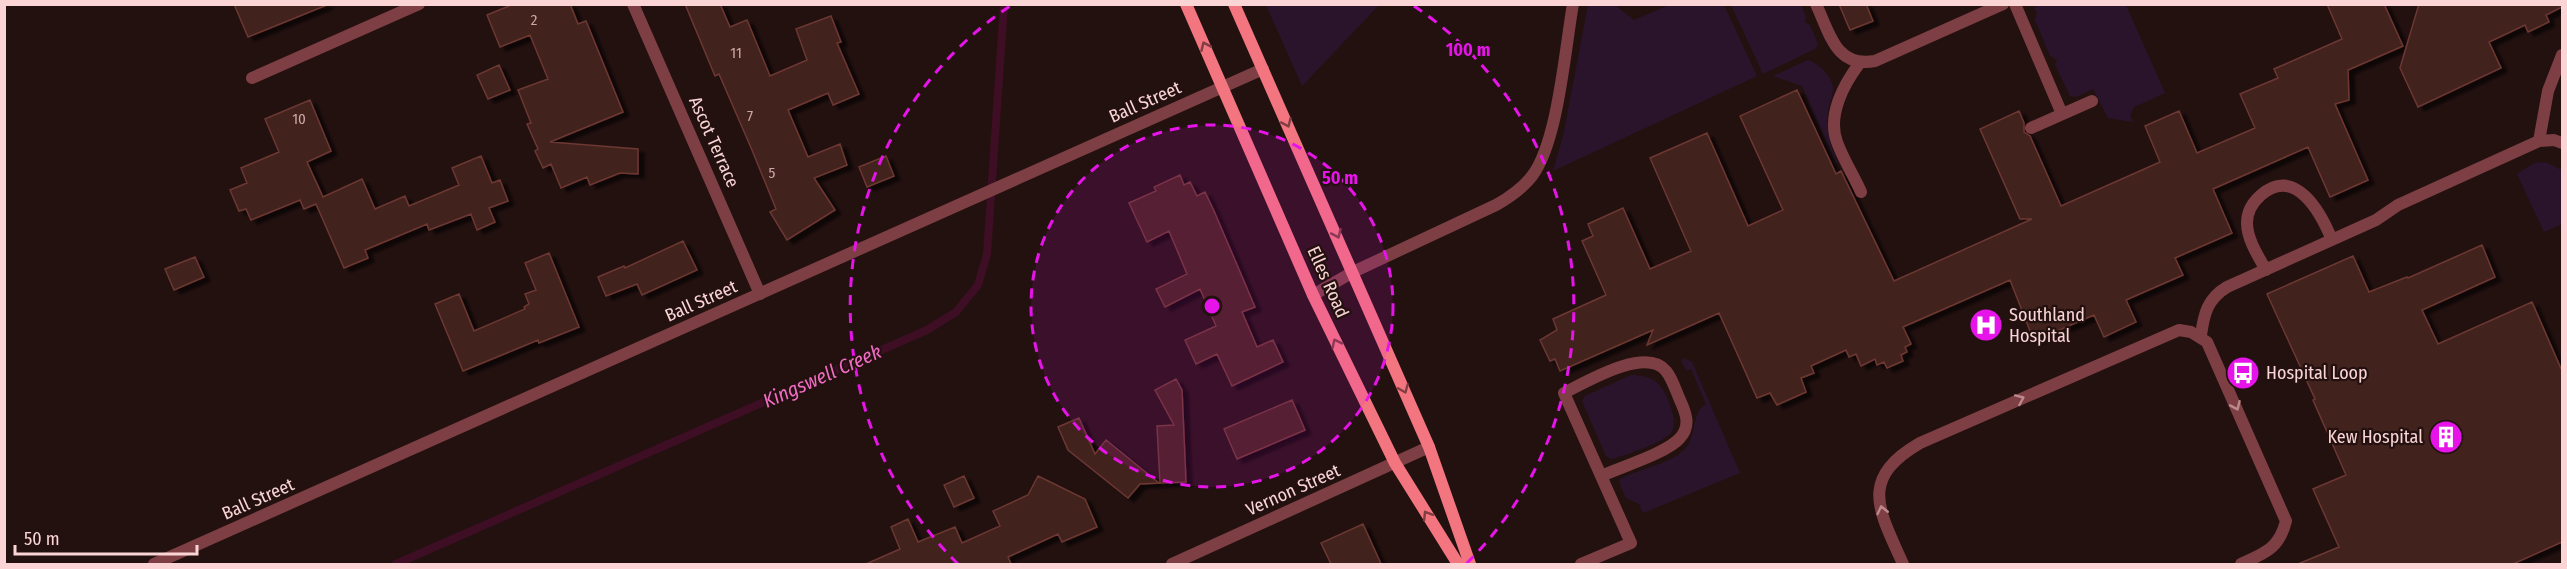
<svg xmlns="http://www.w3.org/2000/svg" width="2567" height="569" viewBox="0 0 2567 569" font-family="'Fira Sans Condensed',sans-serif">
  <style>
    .green { fill: #29142c }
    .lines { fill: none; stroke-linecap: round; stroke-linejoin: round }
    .stream { stroke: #3e0e25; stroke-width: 8 }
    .building { fill: #42211e; stroke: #6c3732; stroke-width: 1.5; filter: url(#shadow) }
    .service { stroke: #7e3f44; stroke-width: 12 }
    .minor { stroke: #7e3f44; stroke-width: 12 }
    .tertiary { stroke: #7e3f44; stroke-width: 12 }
    .secondary { stroke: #f37580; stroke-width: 12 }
    .oneway { stroke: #813e42 }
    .oneway2 { stroke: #bc8a8c }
    .ring { fill: none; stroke: #e714e9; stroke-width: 3; stroke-dasharray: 10 8 }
    .labels { text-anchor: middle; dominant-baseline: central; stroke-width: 4.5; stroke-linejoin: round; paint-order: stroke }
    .number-label { font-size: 15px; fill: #cda8a7 }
    .street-label { font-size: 18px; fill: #fbd5d5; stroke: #231110 }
    .poi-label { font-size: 18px; fill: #fbd5d5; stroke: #231110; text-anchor: start }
    .water-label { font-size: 20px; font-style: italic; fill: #f26cc3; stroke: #231110 }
    .centre { fill: #e714e9; stroke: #231110; stroke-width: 3 }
    .ring-label { font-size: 18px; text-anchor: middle; font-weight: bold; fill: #e714e9; stroke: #231110; stroke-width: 4.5; stroke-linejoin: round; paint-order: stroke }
  </style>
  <defs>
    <filter id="shadow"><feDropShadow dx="6" dy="4" stdDeviation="1.5" flood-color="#0009"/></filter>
  </defs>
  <rect width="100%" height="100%" fill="#231110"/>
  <path class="green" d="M1266,5H1379L1302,86Z
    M1588,5H1615L1634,20L1669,5H1724L1757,76L1553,171L1563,136Z
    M1731,5H1801L1806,17L1805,22L1810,25L1818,44L1815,49L1763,74Z
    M2038,5H2126L2165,93L2134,107L2130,115L2133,122L2108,118L2093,89L2076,97L2070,96L2055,65L2057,60L2050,56L2035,20L2037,13L2034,8Z
    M1808,60C1818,63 1832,76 1833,87C1834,93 1830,101 1829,106C1825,126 1829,144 1838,162L1836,163L1802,86L1773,76Z
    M2545,162L2562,170V224L2544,232L2517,174L2534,163Z
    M1684,358L1692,362L1740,473L1643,513L1639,504L1626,498L1620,485V479C1640,468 1669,465 1685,449C1697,436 1691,412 1706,404L1691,369L1687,371L1681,361Z
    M1631,375C1640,375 1654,377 1660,386C1668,395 1679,423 1671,433C1664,442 1624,456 1611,459L1606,456L1582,401L1585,396Z"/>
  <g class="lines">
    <path class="stream" d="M396,564L927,330L956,312L978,285L987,254L1004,4"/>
  </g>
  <path class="building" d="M234,4H327V5L248,37Z
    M514,4H570L578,24L586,21L623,112L550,142L638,149V174L620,173L590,185L587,177L561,188L551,164L543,168L535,151L538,149L527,124L531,123L518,90L548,79L530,35L500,47L487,15Z
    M685,4H720L730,27L747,20L770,76L807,60L796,29L831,16L841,42L837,43L859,94L833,105L828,93L788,110L808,157L840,144L847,165L814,178L835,210L787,240L770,212L776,209L752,150L719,74L715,76Z
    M1839,4H1866L1873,21L1850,30Z
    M2327,4H2384L2403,46L2348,70L2349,100L2335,104L2368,180L2330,197L2308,147L2213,189L2232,233L2175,258L2183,275L2126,300L2136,322L2104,337L2094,315L2034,341L2010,280L1903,327L1911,344L1905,347L1907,352L1901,355L1903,361L1887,368L1884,362L1877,365L1875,359L1861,366L1856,354L1849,357L1846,350L1811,366L1814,373L1801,378L1806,392L1777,405L1770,393L1757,398L1719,313L1647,345L1653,330L1560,371L1555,359L1550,361L1540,340L1557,330L1553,319L1606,295L1582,241L1593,236L1588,224L1623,208L1650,269L1691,251L1650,158L1707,133L1748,226L1783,210L1740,116L1797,90L1836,174L1841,171L1894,281L2032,219H2020L1980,129L2019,111L2024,123V132L2030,136L2061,206L2160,162L2145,126L2179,111L2197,153L2255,128L2240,94L2278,78L2274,69L2342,39Z
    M2419,4H2562V7L2546,15L2549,22L2528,32L2525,25L2489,42L2501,68L2418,107L2400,68Z
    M499,65L510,90L488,99L477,75Z
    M310,100L331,151L307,162L323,197L362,179L375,209L405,196L409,206L459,185L452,168L481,156L492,183L500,180L508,201L489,208L495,222L477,230L471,214L429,230L427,224L365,250L368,258L344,268L316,204L304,209L300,200L251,220L246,209L239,211L230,190L247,183L241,168L279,152L265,119Z
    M886,156L894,176L867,187L859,167Z
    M1180,175L1184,185L1190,182L1197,196L1205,192L1214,211L1255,307L1242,312L1257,347L1273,340L1283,362L1232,386L1217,354L1196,364L1185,340L1216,326L1200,289L1165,307L1156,289L1187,274L1169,231L1147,242L1129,203L1156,191L1154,187Z
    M683,241L697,270L642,295L637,284L606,296L598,277L624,266L625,268Z
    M2482,245L2495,277L2422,310L2438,344L2532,302L2562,371V542L2513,564H2298L2339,547L2313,489L2346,475L2313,400L2315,399L2267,294L2353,256L2369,292L2407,277L2408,278Z
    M549,253L579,327L539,343L538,340L463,371L435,304L459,294L474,331L525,309L524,307L529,304L525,294L536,290L525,263Z
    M195,257L204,277L174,290L165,269Z
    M1176,379L1182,390L1186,482L1160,483L1157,426L1174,425L1155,390Z
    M1292,400L1305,430L1237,459L1224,429Z
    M1079,418L1095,454L1106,440L1159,483L1140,484L1128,498L1068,450L1058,427Z
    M964,476L974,498L954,507L944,485Z
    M1038,476L1085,499L1097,527L1062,542L1058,534L1008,557L1011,564H866L900,549L891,527L908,519L918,542L955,527L962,543L1000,526L993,511L1028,495Z
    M1363,524L1381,564H1331L1321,543Z"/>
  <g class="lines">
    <path class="service" d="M1816,4C1830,34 1836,68 1875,61L2003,4
      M2015,4L2062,114
      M1859,64C1844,84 1827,115 1837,142C1843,159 1854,176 1861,192
      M2031,128L2092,101
      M2539,141L2548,91L2562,55
      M2266,270C2258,256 2247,239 2247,223C2247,212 2253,202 2261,195C2295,165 2321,213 2332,240
      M1353,272L1496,205C1510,197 1522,189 1532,176C1558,142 1565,49 1573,4
      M2201,335C2204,314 2207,299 2227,287L2376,220L2398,205L2539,141L2554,140L2562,143
      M1581,564L1631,543L1564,393C1586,382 1646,346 1666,371C1672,378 1676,391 1680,400C1686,413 1691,426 1680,438C1667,453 1621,467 1601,476
      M1903,564C1879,510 1858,479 1920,443L2179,330L2191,332L2207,342L2286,521C2279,549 2265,553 2241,564"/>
    <path class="minor" d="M633,4L760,294
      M252,78L419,4
      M1313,295L1353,272
      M1172,564L1429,447"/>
    <path class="tertiary" d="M154,564L1263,69"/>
    <path class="secondary" d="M1186,4L1313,295L1395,463L1458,564
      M1234,4L1429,447L1470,564"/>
  </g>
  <defs><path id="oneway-chevron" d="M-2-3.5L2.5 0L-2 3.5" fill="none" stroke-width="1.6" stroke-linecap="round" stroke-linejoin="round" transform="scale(1.5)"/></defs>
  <g class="oneway">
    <use href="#oneway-chevron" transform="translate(1205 46) rotate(-114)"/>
    <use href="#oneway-chevron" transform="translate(1287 123) rotate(66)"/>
    <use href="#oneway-chevron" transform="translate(1337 234) rotate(66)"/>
    <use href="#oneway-chevron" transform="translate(1336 343) rotate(-116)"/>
    <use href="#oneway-chevron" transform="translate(1404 389) rotate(67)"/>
    <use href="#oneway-chevron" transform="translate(1427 515) rotate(-122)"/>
  </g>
  <g class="oneway2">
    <use href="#oneway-chevron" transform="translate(2020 399) rotate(-24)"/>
    <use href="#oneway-chevron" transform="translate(2236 406) rotate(66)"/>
    <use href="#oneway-chevron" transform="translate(1882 510) rotate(-103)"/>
  </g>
  <circle cx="1212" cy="306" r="181" fill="#e714e9" fill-opacity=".12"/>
  <g class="ring">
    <circle cx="1212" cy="306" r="181"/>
    <path d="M958 564A362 362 0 0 1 1010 6M1414 6A362 362 0 0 1 1466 564"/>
  </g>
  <defs>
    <g id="hospital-disc" transform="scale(1.725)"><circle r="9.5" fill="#e714e9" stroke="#231110"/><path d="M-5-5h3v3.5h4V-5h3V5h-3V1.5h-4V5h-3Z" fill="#fff"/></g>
    <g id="bus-disc" transform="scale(1.725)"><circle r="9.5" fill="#e714e9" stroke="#231110"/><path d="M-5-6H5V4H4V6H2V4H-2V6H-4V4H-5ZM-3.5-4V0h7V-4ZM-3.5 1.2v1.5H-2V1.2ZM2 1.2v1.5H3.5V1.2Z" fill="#fff"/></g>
    <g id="building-disc" transform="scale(1.725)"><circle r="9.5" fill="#e714e9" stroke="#231110"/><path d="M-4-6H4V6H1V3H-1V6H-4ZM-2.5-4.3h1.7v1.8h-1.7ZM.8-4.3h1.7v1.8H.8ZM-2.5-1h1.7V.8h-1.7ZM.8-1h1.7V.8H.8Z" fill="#fff"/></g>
  </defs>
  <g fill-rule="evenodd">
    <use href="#hospital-disc" x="1986" y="325"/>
    <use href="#bus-disc" x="2243" y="373"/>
    <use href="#building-disc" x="2446" y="437"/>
  </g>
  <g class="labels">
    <g class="number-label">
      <text x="534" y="20">2</text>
      <text x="736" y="53">11</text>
      <text x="750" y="116">7</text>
      <text x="299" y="119">10</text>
      <text x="772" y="173">5</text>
    </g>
    <g class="street-label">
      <text transform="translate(1145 102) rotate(-24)">Ball Street</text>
      <text transform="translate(714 142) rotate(66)">Ascot Terrace</text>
      <text transform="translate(1328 282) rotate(66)">Elles Road</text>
      <text transform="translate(701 301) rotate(-24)">Ball Street</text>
      <text transform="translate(1293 490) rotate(-24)">Vernon Street</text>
      <text transform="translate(258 499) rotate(-24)">Ball Street</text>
    </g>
    <g class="poi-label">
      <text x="2009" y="315">Southland<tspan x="2009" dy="21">Hospital</tspan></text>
      <text x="2266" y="373">Hospital Loop</text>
      <text x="2423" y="437" text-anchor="end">Kew Hospital</text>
    </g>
    <g class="water-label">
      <text transform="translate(822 376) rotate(-24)">Kingswell Creek</text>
    </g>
  </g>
  <circle cx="1212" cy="306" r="9" class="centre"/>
  <g class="ring-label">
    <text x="1468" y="56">100 m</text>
    <text x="1340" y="184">50 m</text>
  </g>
  <rect width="2567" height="569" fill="none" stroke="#fbd5d5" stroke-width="12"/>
  <path d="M15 545v9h182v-9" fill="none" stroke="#fbd5d5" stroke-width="3"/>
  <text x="24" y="545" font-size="18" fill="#fbd5d5" stroke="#231110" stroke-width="4.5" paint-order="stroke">50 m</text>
</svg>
